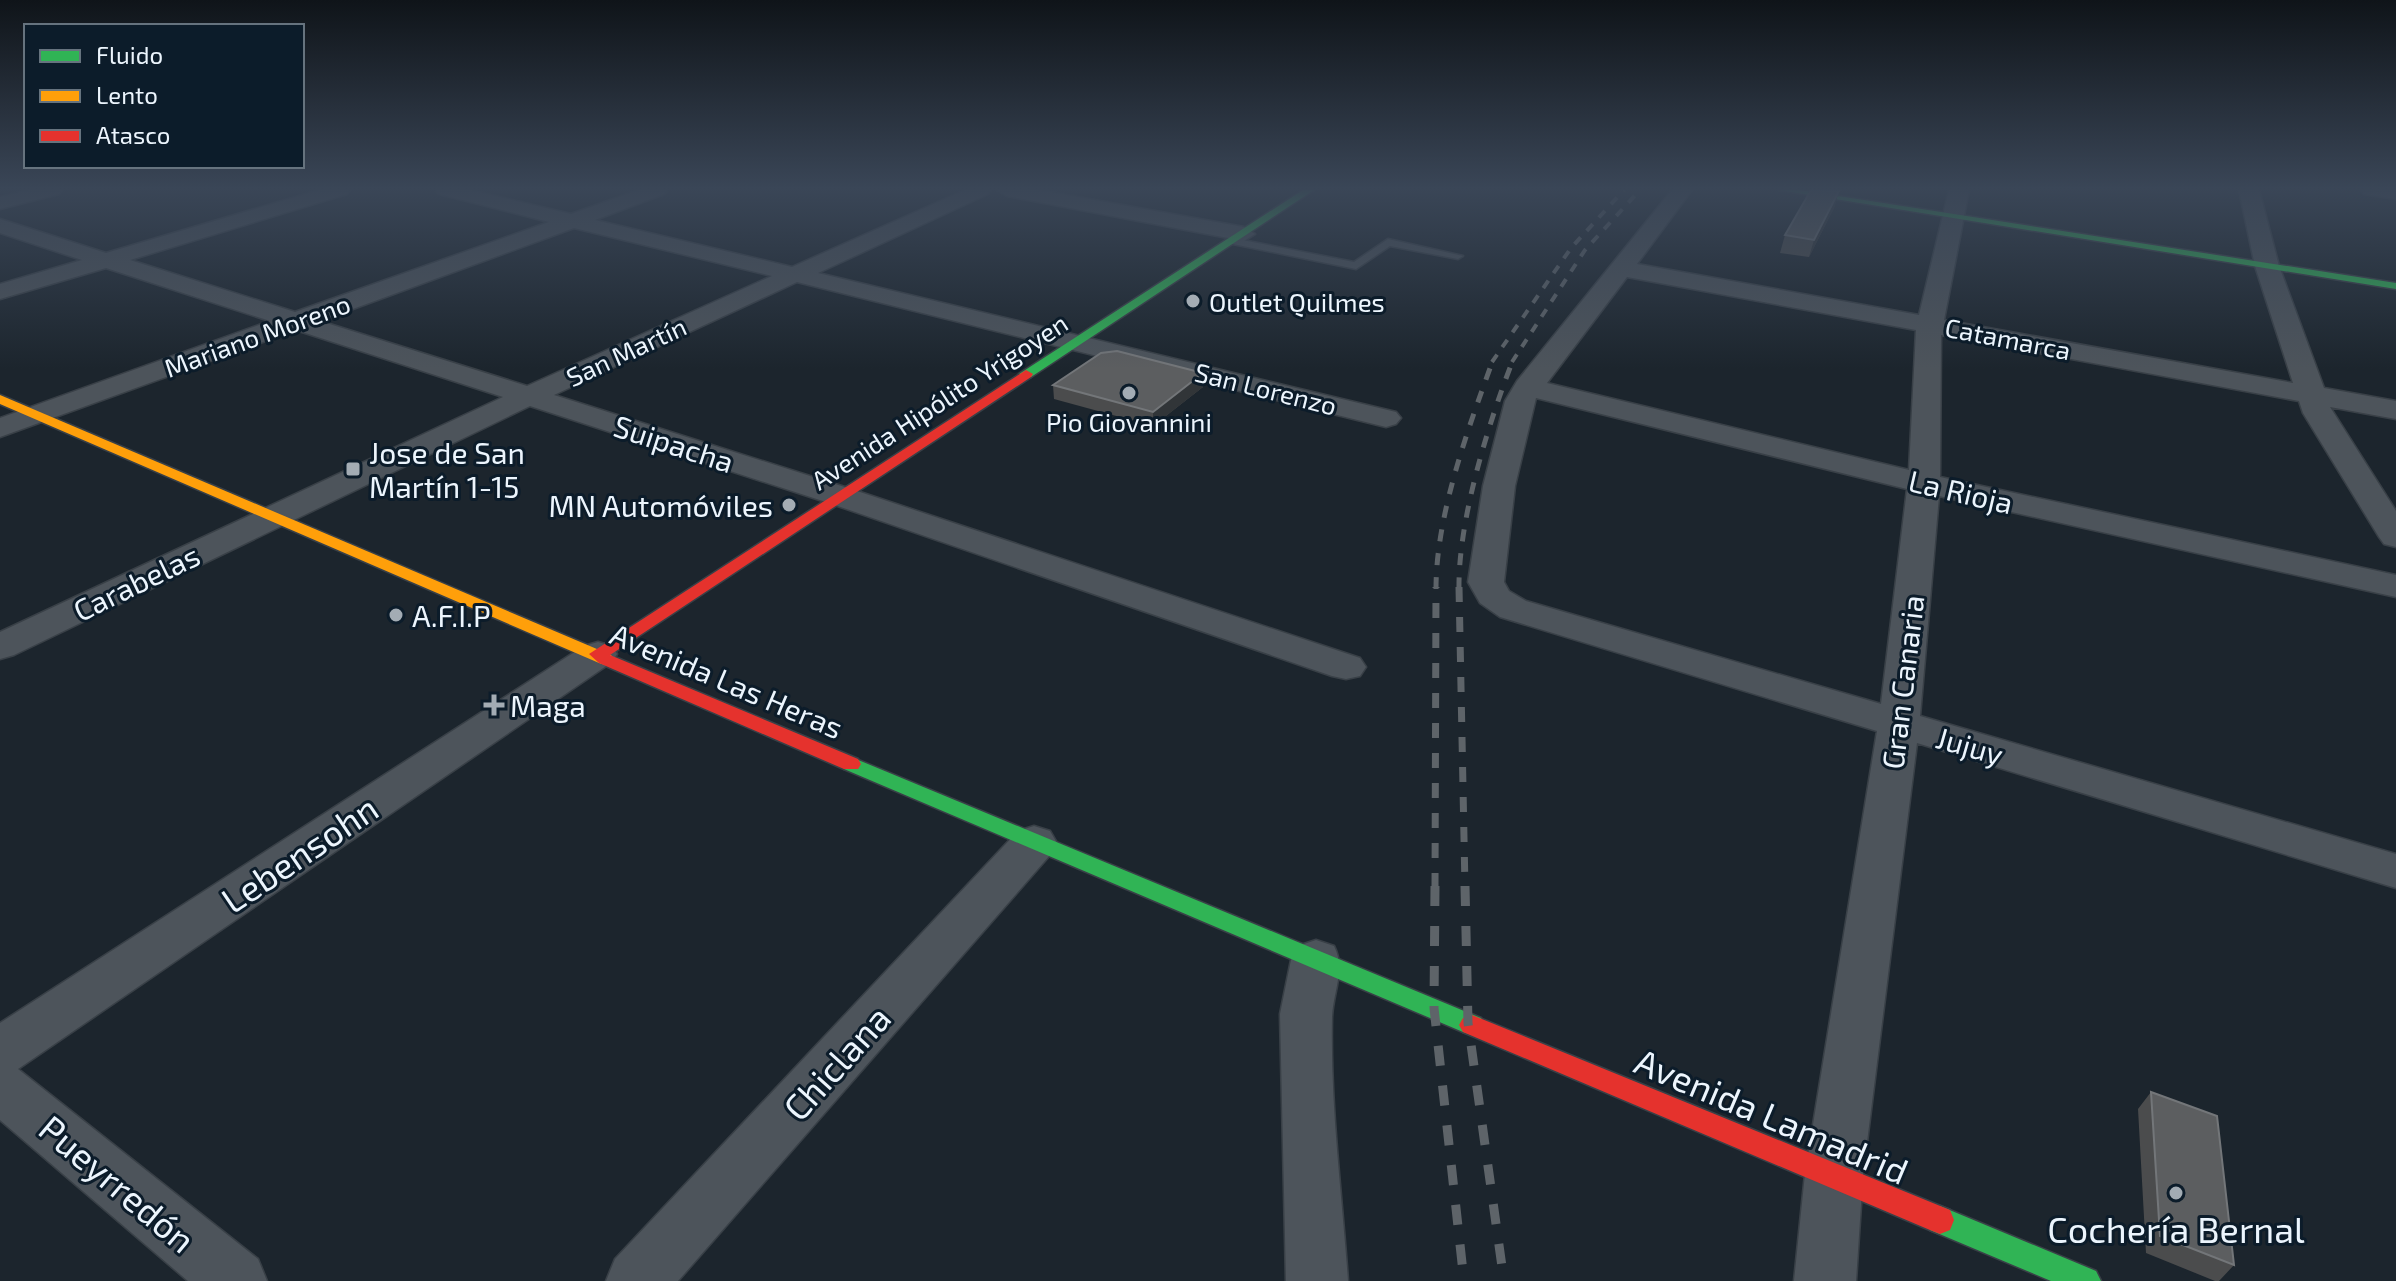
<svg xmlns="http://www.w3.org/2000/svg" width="2396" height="1281" viewBox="0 0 2396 1281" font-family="'Exo 2',sans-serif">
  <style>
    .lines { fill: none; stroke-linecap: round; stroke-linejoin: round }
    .lane-casing { stroke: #394047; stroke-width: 3 }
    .street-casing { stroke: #394047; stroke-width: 3 }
    .fast-casing { stroke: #394047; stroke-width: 3 }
    .slow-casing { stroke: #394047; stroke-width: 3 }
    .jam-casing { stroke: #394047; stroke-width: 3 }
    .lane { fill: #4d545b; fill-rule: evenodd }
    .street { fill: #4d545b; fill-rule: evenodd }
    .fast { fill: #30b455; fill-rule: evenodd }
    .slow { fill: #ff9f0a; fill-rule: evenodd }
    .jam { fill: #e5322d; fill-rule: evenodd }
    .rail-far3 { stroke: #5e6469; stroke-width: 4; stroke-dasharray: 9 9; stroke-linecap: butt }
    .rail-far2 { stroke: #5e6469; stroke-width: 5; stroke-dasharray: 12 12; stroke-linecap: butt }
    .rail-far1 { stroke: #5e6469; stroke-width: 7; stroke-dasharray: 15 15; stroke-linecap: butt }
    .rail { stroke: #5e6469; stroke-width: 9; stroke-dasharray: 20 20; stroke-linecap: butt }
    .wall { fill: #4b4c4d }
    .shaded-wall { fill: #313538 }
    .building { fill: #5c5e60; stroke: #737679; stroke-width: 2 }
    .poi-dot { fill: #a3acb4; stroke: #0c1c2a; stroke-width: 3 }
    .labels { text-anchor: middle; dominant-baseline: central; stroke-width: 6; stroke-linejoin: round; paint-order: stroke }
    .far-poi-label { font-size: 26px; fill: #ecf5fd; stroke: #0c1c2a; text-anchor: start }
    .far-street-label { font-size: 26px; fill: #ecf5fd; stroke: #0c1c2a }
    .street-label { font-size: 30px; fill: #ecf5fd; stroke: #0c1c2a }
    .poi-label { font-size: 30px; fill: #ecf5fd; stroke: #0c1c2a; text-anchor: start }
    .near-street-label { font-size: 36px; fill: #ecf5fd; stroke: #0c1c2a }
    .near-poi-label { font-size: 36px; fill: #ecf5fd; stroke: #0c1c2a }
  </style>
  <rect width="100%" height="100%" fill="#1c252d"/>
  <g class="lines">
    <g class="lane-casing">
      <path id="lane" d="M1232,238L1354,262L1388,239L1463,256L1458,259L1390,246L1356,269L1228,243V239Z"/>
    </g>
    <g class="street-casing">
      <path id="street" d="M29,190H62L59,194L0,209V197Z
        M319,190H350L347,194L130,260L295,312L549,222L439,194L436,190H470L571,214L639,190H667L664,194L595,220L792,267L965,190H991L988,194L818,273L1396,412L1401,418L1396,424L1386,427L797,282L554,395L851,489L1360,658L1366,667L1360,676L1346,679L1332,676L829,503L530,406L14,655L0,659V632L503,397L296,330L0,437V418L270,321L106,268L0,299V284L82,260L0,233V219L106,253ZM574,228L772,276L527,386L320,321Z
        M997,190H1039L1244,227L1255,234L1244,241L1007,196Z
        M1672,190H1692L1637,264L1919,315L1949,190H1969L1944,320L2293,383L2255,266L2239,190H2259L2279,266L2324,388L2396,401V419L2330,407L2396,511V547L2384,544L2379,537L2303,413L2299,401L1941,335L1940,477L2396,575V597L1939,496L1920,716L2396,854V888L1917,743L1863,1174L1856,1281H1794L1805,1174L1877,731L1500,617L1480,603L1468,582L1483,486L1505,401L1517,381ZM1627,277L1916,330L1909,470L1547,383ZM1536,398L1907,489L1881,704L1526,601L1509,591L1504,582L1515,486Z
        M2361,190H2396V199L2364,194Z
        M598,642L612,646L617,654L612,662L18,1069L258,1259L267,1281H188L0,1120V1023L584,646Z
        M1034,826L1050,831L1057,843L1050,855L678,1281H606L615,1259L1018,831Z
        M1316,940L1334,946C1346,969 1333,992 1332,1017C1330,1105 1342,1194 1348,1281H1286L1280,1014L1291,960L1298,946Z"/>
    </g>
    <g class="fast-casing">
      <path id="fast" d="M1303,190H1314L1031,377L1019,374Z
        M1779,190H1800L2396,283V289Z
        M851,757L1481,1018L1485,1025L1481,1032L1472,1035L1463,1032L844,769L841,764L844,759Z
        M1940,1206L2096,1271L2101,1281H2051L1930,1230L1926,1220L1930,1210Z"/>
    </g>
    <g class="slow-casing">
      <path id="slow" d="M0,395L611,655L614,659L605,665L599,663L0,404Z"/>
    </g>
    <g class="jam-casing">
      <path id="jam" d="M1026,370L1033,374L1031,377L610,655L858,759L861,764L858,769H844L599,663L589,654Z
        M1472,1015L1950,1210L1954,1220L1950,1230L1940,1234L1930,1230L1463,1032L1459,1025L1463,1018Z"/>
    </g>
    <use href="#lane" class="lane"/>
    <use href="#street" class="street"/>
    <use href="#fast" class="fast"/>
    <use href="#slow" class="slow"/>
    <use href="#jam" class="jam"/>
    <path class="rail-far3" d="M1492,362L1571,248L1624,190
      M1512,362L1585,250L1640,190"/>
    <path class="rail-far2" d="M1436,589C1436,515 1468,429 1493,360
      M1459,589C1458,521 1488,424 1513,360"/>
    <path class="rail-far1" d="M1459,587L1465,888
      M1435,888L1436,587"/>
    <path class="rail" d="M1435,886L1434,1008L1464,1281
      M1465,886L1468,1023L1504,1281"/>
  </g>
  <path class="wall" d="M1839,191L1834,208L1809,257L1780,253L1785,235Z
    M1053,385L1203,387L1153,426L1054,399Z
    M2151,1092L2234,1265L2219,1281H2215L2146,1253L2138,1109Z"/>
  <path class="shaded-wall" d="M1839,191L1834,208L1809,257L1814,240Z
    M1203,373V387L1153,426V412Z"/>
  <path class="building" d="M1811,190L1839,191L1814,240L1785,235Z
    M1117,351L1203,373L1153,412L1053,385L1101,353Z
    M2151,1092L2217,1116L2234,1265L2160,1236Z"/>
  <linearGradient id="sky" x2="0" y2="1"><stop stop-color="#0f1419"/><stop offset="0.51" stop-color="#3a4657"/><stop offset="1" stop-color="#3a4657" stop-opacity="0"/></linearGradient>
  <rect width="2396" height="369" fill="url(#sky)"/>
  <g class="poi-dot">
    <circle cx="1193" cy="301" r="8"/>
    <circle cx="1129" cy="393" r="8"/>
    <rect x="345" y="461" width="16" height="16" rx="4"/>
    <circle cx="789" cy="505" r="8"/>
    <circle cx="396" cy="615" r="8"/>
    <path d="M490 693h8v8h8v8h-8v8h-8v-8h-8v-8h8z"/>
    <circle cx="2176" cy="1193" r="8"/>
  </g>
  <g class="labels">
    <g class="far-poi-label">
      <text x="1209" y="301">Outlet Quilmes</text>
      <text x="1129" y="421" text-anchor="middle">Pio Giovannini</text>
    </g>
    <g class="far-street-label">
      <text transform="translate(257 335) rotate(-20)">Mariano Moreno</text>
      <text transform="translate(2008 338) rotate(11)">Catamarca</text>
      <text transform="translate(626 351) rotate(-25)">San Martín</text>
      <text transform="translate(1266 388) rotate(14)">San Lorenzo</text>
      <text transform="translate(939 401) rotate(-33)">Avenida Hipólito Yrigoyen</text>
    </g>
    <g class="street-label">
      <text transform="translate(674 443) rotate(18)">Suipacha</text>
      <text transform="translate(1961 491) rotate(13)">La Rioja</text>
      <text transform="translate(136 582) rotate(-26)">Carabelas</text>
      <text transform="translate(727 680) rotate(23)">Avenida Las Heras</text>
      <text transform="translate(1902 682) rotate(-83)">Gran Canaria</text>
      <text transform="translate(1970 745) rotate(16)">Jujuy</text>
    </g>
    <g class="poi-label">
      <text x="369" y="452">Jose de San<tspan x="369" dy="34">Martín 1-15</tspan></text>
      <text x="773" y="505" text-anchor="end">MN Automóviles</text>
      <text x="412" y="615">A.F.I.P</text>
      <text x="510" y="705">Maga</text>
    </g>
    <g class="near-street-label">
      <text transform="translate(299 853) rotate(-34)">Lebensohn</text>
      <text transform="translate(836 1062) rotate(-48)">Chiclana</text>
      <text transform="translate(1772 1115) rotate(23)">Avenida Lamadrid</text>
      <text transform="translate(118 1183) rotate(40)">Pueyrredón</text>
    </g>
    <g class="near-poi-label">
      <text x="2176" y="1228">Cochería Bernal</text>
    </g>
  </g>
  <rect x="24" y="24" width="280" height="144" fill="#0c1c2a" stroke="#66737e" stroke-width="2"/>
  <rect x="40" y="50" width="40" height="12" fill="#30b455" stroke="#66737e" stroke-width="2"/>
  <text x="96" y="64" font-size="24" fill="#ecf5fd">Fluido</text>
  <rect x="40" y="90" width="40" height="12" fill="#ff9f0a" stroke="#66737e" stroke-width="2"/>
  <text x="96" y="104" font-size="24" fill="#ecf5fd">Lento</text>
  <rect x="40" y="130" width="40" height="12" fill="#e5322d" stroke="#66737e" stroke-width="2"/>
  <text x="96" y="144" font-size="24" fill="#ecf5fd">Atasco</text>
</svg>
